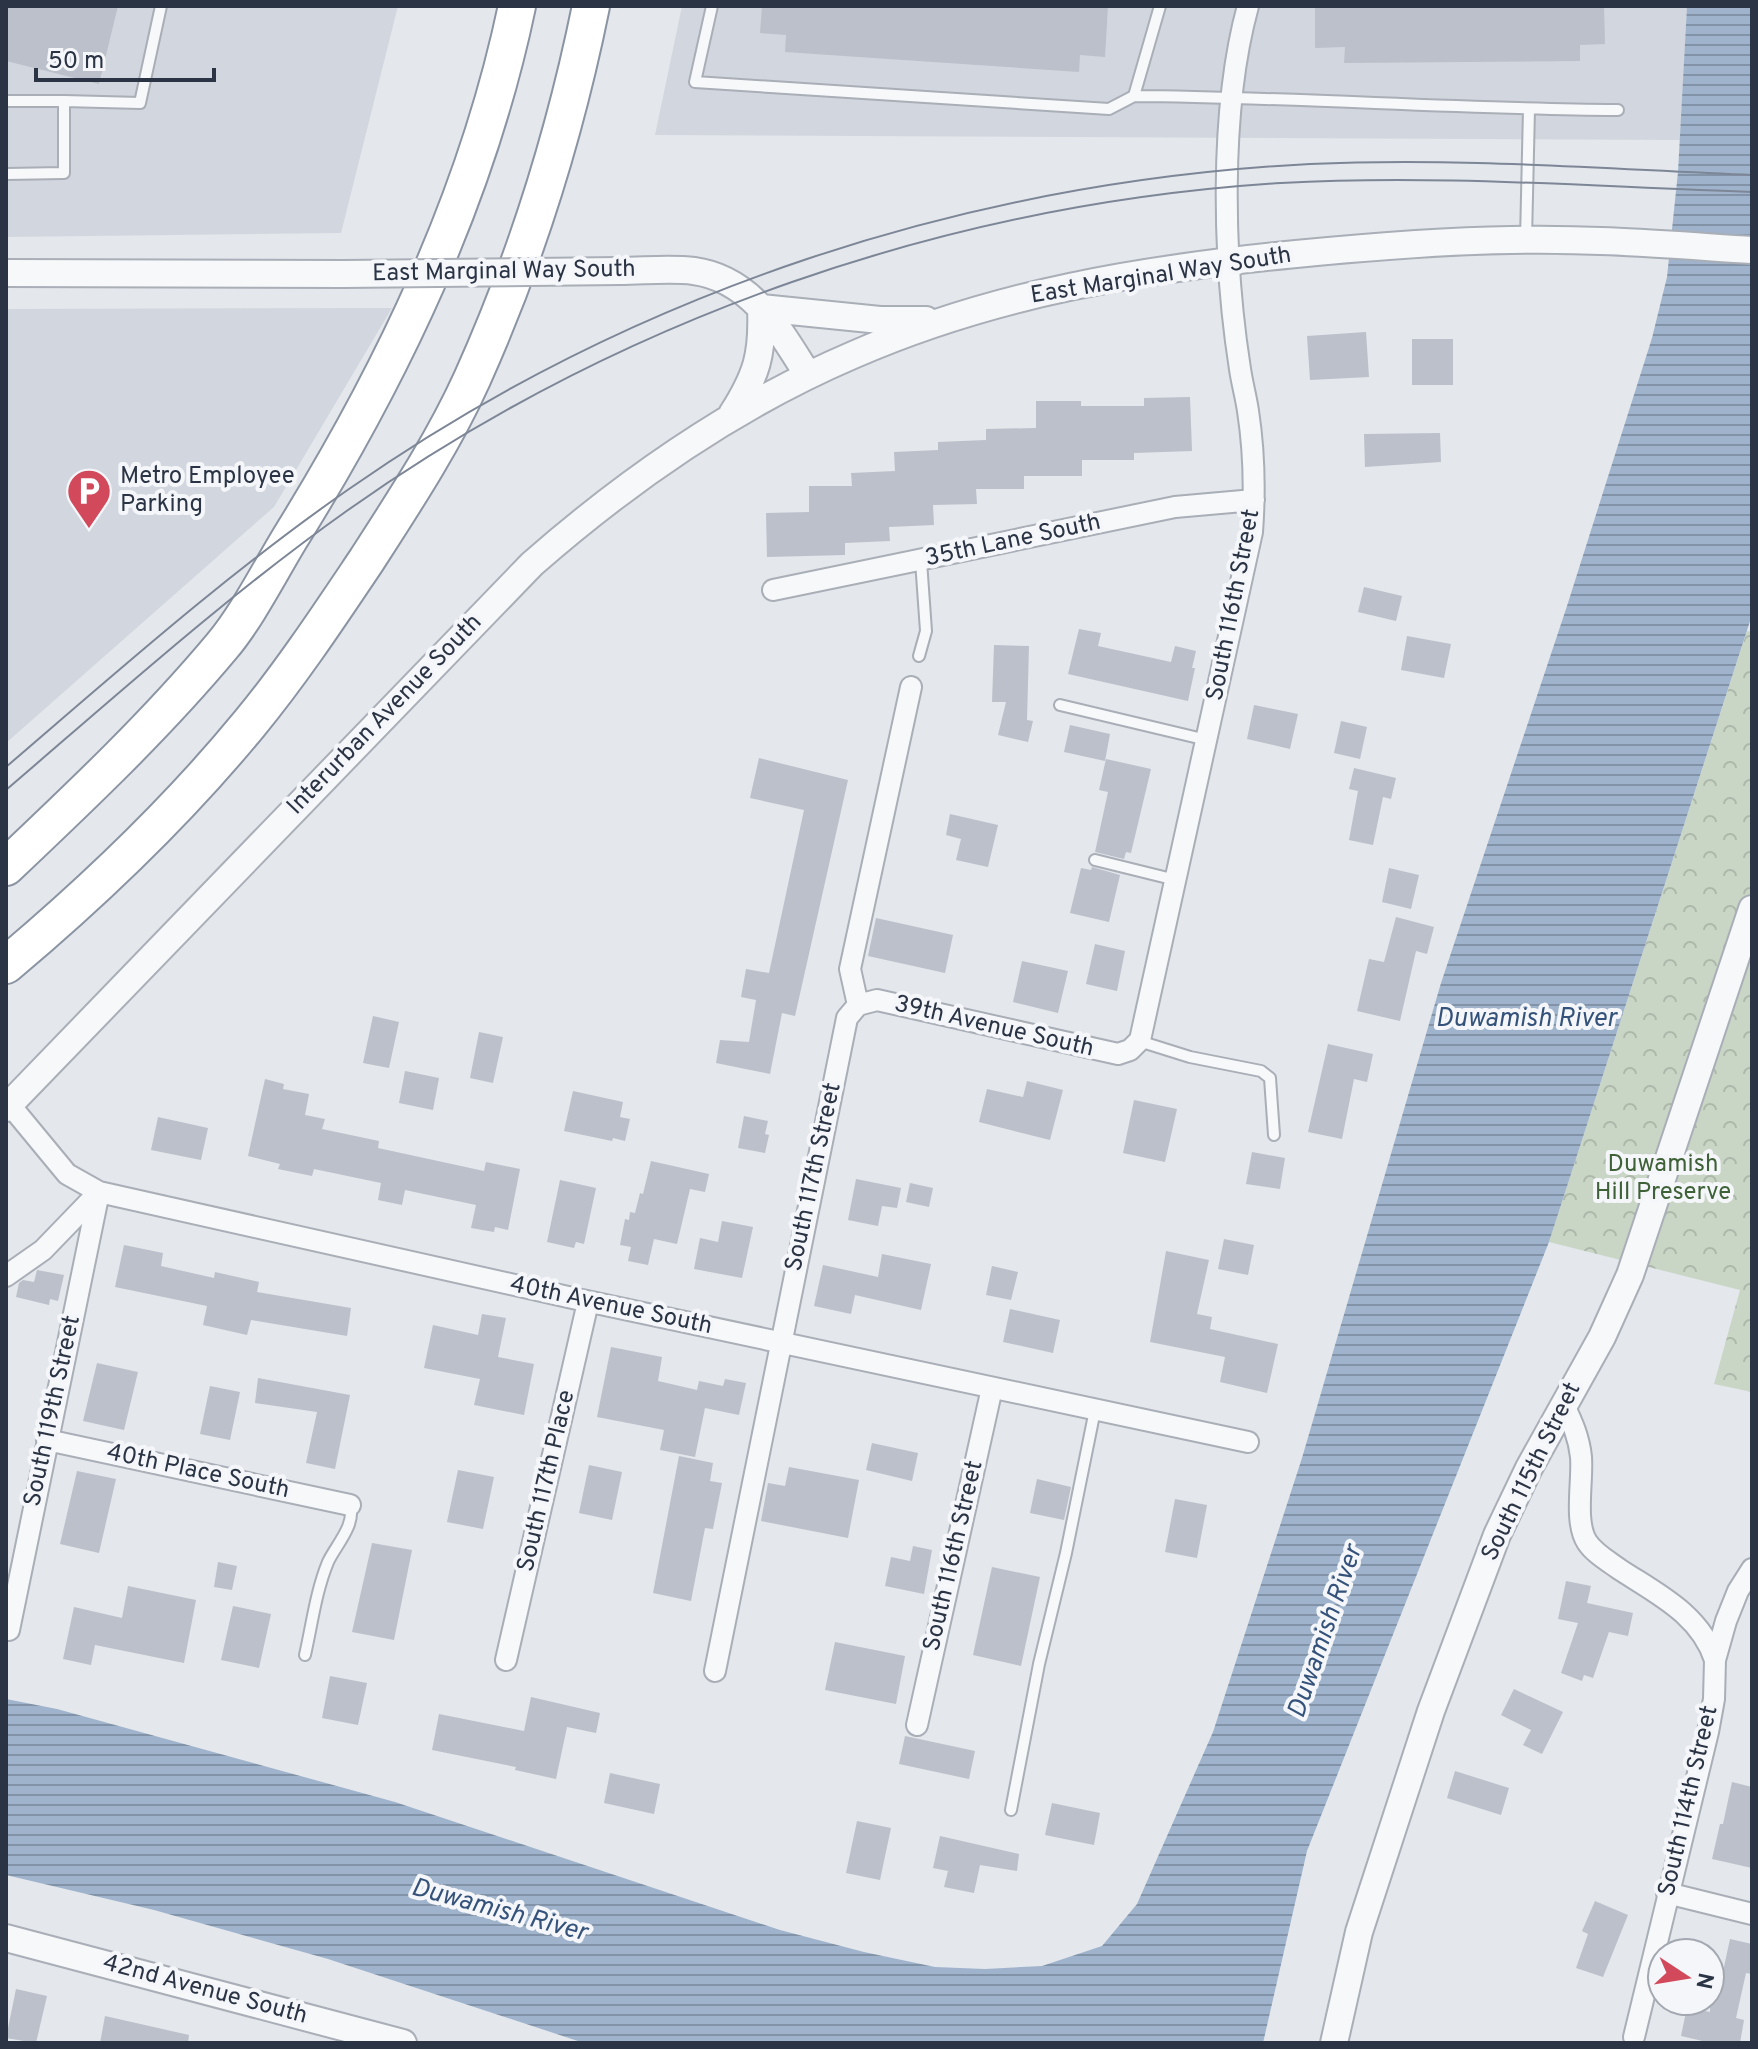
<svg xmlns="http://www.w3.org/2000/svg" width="1758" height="2049" viewBox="0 0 1758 2049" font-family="Overpass,sans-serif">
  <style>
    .built { fill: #d2d6de }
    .park { fill: url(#park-crowns) }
    .water { fill: url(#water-rules) }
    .building { fill: #bbc0ca }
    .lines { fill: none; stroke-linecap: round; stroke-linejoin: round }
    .service-casing { stroke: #a9aeb7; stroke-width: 14 }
    .minor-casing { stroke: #a9aeb7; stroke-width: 24 }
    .tertiary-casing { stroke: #a9aeb7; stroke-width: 30 }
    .motorway-casing { stroke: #8b94a3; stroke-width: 40 }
    .service { stroke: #f7f8fa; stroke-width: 10 }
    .minor { stroke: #f7f8fa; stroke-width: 20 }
    .tertiary { stroke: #f7f8fa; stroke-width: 26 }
    .motorway { stroke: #fff; stroke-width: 36 }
    .tram { stroke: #7d8696; stroke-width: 2 }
    .tertiary-bridge-casing { stroke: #a9aeb7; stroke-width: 30; stroke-linecap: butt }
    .tertiary-bridge { stroke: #f7f8fa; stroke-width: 26 }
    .labels { text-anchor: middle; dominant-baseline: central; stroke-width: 8; stroke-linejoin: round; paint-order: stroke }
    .street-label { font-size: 24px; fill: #2b3445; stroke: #f4f6f9 }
    .poi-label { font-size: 24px; fill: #2b3445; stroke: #f4f6f9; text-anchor: start }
    .park-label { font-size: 24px; fill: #3f6138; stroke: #f4f6f9 }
    .water-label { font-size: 26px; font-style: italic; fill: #34527a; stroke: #f4f6f9 }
  </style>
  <defs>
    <pattern id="park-crowns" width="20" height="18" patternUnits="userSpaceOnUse" patternTransform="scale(2)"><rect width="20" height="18" fill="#c9d6c5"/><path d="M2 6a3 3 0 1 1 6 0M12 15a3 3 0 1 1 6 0" fill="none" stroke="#adb8ab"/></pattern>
    <pattern id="water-rules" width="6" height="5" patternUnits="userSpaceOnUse" patternTransform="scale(2)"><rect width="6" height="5" fill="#9fb4cc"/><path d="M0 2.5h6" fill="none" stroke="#8293a7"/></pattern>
  </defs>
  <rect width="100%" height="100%" fill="#e4e7ec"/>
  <path class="built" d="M6,6H398L341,233L6,237Z
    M682,6H1687L1680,140L655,135Z
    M392,308L274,507L6,743V309Z"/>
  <path class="park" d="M1747,631L1752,632V1392L1714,1384L1740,1290L1549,1242Z"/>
  <path class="water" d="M1687,6H1752V615L1549,1242L1307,1851L1263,2043H584L328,1959L154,1910L6,1875V1699L57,1709L395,1802L780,1930L864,1952L935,1967L985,1969L1042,1966L1102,1946L1137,1904L1213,1732L1302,1458L1441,983L1567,606L1652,338L1667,277L1678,172Z"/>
  <path class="building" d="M6,6H118L99,84L6,61Z
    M762,6H1108L1105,57L1080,55L1079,72L785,52L786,35L760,33Z
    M1315,6H1604L1605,44L1580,45V61L1344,63L1345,47L1315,48Z
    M1366,332L1369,377L1310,380L1307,336Z
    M1412,339H1453V385H1412Z
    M1190,397L1192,451L1134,453V460H1082V476H1024V489H976L977,504L933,505L934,525L889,527L890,541L845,543V555L767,557L766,513L809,512V486H852L851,473L895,471L894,452L938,450V442L986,440V429L1036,428V401H1081V406H1144V398Z
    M1440,433L1441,462L1365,467L1364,434Z
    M1364,587L1402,596L1396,621L1358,612Z
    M1079,629L1101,633L1098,646L1171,662L1175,646L1196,651L1192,668H1195L1188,701L1068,674Z
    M1407,636L1451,644L1444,678L1401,670Z
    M994,645L1029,646L1027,720L1033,721L1028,742L998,735L1006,702H992Z
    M1254,705L1298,714L1290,749L1247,739Z
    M1341,721L1367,727L1360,759L1334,753Z
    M1070,725L1110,734L1105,761L1064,752Z
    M759,758L848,780L795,1016L782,1013L770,1074L716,1063L720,1040L749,1042L756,1000L741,997L746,969L769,973L804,810L750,798Z
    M1106,759L1151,769L1131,853L1126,852L1124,859L1095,852L1108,792L1099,790Z
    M1354,768L1396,778L1391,799L1383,797L1373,845L1349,840L1358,791L1349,789Z
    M950,814L998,825L988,867L956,860L961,839L946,835Z
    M1092,867L1120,875L1109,922L1070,913L1081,868L1091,870Z
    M1389,868L1419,875L1411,909L1382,902Z
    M1396,917L1434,927L1427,954L1416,951L1400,1021L1357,1011L1369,959L1384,962Z
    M876,918L953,935L945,973L868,956Z
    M1095,944L1125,951L1117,991L1086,984Z
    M1022,961L1068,971L1058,1013L1013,1002Z
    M373,1016L399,1022L389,1068L363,1063Z
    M479,1032L503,1037L493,1083L470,1078Z
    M1328,1044L1373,1054L1367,1082L1354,1079L1342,1139L1308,1132Z
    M405,1071L439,1078L433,1110L399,1103Z
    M265,1079L284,1084L283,1089L309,1094L305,1115L325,1119L322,1129L379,1141L378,1148L484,1171L486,1162L520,1169L508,1230L495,1227L494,1232L471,1228L476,1205L405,1190L402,1205L378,1200L381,1183L314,1169L312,1176L278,1169L280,1164L248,1156Z
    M1027,1081L1063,1090L1050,1140L979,1122L987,1089L1023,1097Z
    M573,1091L623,1102L620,1117L630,1119L625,1141L613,1138L612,1141L564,1131Z
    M1134,1100L1177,1109L1165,1162L1123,1153Z
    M744,1116L768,1121L765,1134L769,1135L765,1153L738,1148Z
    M158,1117L208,1128L201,1160L151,1150Z
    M1252,1152L1285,1158L1280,1189L1246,1184Z
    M651,1161L709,1174L705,1192L690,1189L677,1244L654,1239L648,1265L628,1261L631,1247L620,1245L625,1219L629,1220L630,1212L635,1213L640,1193L643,1194Z
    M856,1179L901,1188L897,1208L882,1206L878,1226L848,1220Z
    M560,1180L596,1188L584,1244L576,1242L574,1248L547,1242Z
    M910,1183L933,1188L929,1207L906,1202Z
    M722,1221L753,1227L742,1278L694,1269L700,1238L718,1242Z
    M1224,1239L1254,1245L1248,1275L1218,1269Z
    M124,1245L163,1253L161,1266L214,1278L215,1272L259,1282L257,1292L351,1308L347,1336L251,1320L247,1335L203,1325L207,1306L115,1287Z
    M1166,1251L1209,1260L1197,1314L1212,1317L1210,1329L1278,1344L1267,1393L1220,1382L1225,1357L1150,1342Z
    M882,1254L931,1264L921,1310L855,1295L851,1314L814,1306L823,1265L878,1277Z
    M992,1266L1018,1272L1011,1300L986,1295Z
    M37,1270L64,1275L58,1301L50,1299L49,1305L16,1297L19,1283L23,1280L34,1282Z
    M1010,1309L1060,1320L1053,1353L1003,1342Z
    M482,1314L506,1318L498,1357L534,1364L524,1415L474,1405L480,1379L424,1368L433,1325L478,1335Z
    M611,1347L662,1357L658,1381L697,1390L699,1381L723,1386L725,1379L746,1383L739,1415L705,1408L695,1457L660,1450L664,1430L597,1417Z
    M97,1363L138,1372L124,1430L83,1421Z
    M258,1378L350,1395L335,1469L306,1463L317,1412L255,1403Z
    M210,1386L240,1392L230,1440L200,1434Z
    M872,1443L918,1453L912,1481L866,1470Z
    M679,1456L713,1463L710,1481L722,1483L713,1529L705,1528L691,1601L653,1593Z
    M589,1465L622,1472L612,1520L579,1513Z
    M789,1467L859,1480L848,1538L761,1521L768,1483L785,1486Z
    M458,1470L494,1477L483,1529L447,1522Z
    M77,1471L116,1479L99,1553L60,1544Z
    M1037,1479L1071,1487L1064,1520L1030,1513Z
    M1175,1499L1207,1505L1197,1558L1165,1552Z
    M372,1543L412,1550L394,1640L352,1632Z
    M913,1546L932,1550L924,1594L885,1586L891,1557L910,1561Z
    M218,1562L237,1566L232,1590L214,1587Z
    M992,1567L1040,1577L1021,1666L973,1655Z
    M1566,1581L1591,1586L1587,1603L1633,1613L1628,1636L1609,1632L1593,1678L1584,1675L1582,1681L1561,1673L1578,1623L1558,1619Z
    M128,1586L196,1600L184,1663L95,1645L91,1665L63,1659L74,1607L122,1618Z
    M233,1606L271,1614L259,1668L221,1660Z
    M835,1642L905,1656L896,1704L825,1690Z
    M330,1676L367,1683L358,1725L322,1718Z
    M1514,1689L1563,1712L1542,1754L1523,1745L1531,1730L1501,1715Z
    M531,1697L600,1713L596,1733L567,1727L556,1779L515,1770L516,1767L432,1750L439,1714L524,1731Z
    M905,1736L975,1751L969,1779L899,1764Z
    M1455,1771L1509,1788L1501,1815L1447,1798Z
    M610,1773L660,1784L654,1814L604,1803Z
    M1732,1782L1752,1787V1868L1712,1859L1720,1824H1723Z
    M1052,1803L1100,1813L1094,1845L1045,1835Z
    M857,1821L891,1828L880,1880L846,1873Z
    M940,1836L1019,1854L1017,1871L980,1865L974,1893L944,1887L948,1871L933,1868Z
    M1595,1901L1628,1915L1603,1977L1576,1968L1588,1934L1582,1931Z
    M1730,1939L1752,1944V1974L1746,1973L1736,2018L1744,2020L1740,2043H1711L1681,2036L1687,2007L1710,2012V1973L1722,1976Z
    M16,1989L47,1996L36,2043L6,2038Z
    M105,2016L189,2035L188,2043H100Z"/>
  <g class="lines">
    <g class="service-casing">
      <path id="service" d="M712,6L695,82L1109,109L1134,96
        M1160,6L1134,96C1295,97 1456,109 1618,110
        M6,101H64V173L6,174
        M64,101L140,103L161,6
        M1526,239L1529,109
        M919,656L926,631L921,561
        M1060,705L1207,740
        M1095,860L1176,880
        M1139,1041L1190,1057L1261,1071L1270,1078L1274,1135
        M305,1655C312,1624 316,1591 328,1562C336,1545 356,1525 350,1505
        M1011,1810L1039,1664L1066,1553L1095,1410"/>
    </g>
    <g class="minor-casing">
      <path id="minor" d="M773,590L1175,507L1254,500
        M858,1005L877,1000L1118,1054L1130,1050L1140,1040L1252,532C1255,492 1254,450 1248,411C1246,397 1242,383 1240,369C1223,261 1219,111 1248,6
        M10,1105L67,1174L99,1192L577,1299L1248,1442
        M6,1276L43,1250L99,1192
        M1564,1405C1572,1422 1579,1437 1581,1457C1583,1481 1574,1522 1587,1542C1594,1553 1608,1561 1619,1569C1657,1594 1700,1614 1715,1660
        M47,1440L350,1505
        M9,1630L99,1192
        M506,1660L588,1302
        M715,1671L847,1018L858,1005L850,969L911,687
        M917,1725L992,1388
        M1667,1893L1752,1914
        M1634,2037L1708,1732L1714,1699L1715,1660L1726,1621L1738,1591L1752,1569"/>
    </g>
    <g class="tertiary-casing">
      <path id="tertiary" d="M620,271C644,271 670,268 694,271C752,279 780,331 808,375
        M6,273L344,274
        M761,308L880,320H926
        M732,414C757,375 763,354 761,308
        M6,1108L532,564C629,479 734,406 853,355C995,293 1142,269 1296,254C1368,247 1439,241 1511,240C1591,238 1672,245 1752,250
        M6,1938L403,2043
        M1334,2043L1359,1932L1431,1711L1497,1535L1529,1468L1602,1337L1630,1275L1752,909"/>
    </g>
    <g class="motorway-casing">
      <path id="motorway" d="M6,867C81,796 156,725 222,646C246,618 270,571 290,538C392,374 477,197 517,6
        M6,965C94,891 177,812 250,723C292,672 329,616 366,561C404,502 443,443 472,379C526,259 565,134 591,6"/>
    </g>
    <use href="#service" class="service"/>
    <use href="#minor" class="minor"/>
    <use href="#tertiary" class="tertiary"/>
    <use href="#motorway" class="motorway"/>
    <path class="tram" d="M6,767C118,671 228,573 349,489C632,291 967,182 1310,164C1457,157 1605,169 1752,175
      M6,790C118,694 228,595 348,510C621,317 948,204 1281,183C1437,174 1595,187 1752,192"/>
    <g class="tertiary-bridge-casing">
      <path id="tertiary-bridge" d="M344,274L620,271"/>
    </g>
    <use href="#tertiary-bridge" class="tertiary-bridge"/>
  </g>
  <defs>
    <g id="parking-pin" transform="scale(2.3)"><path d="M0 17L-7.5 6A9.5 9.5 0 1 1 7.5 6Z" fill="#d1495b" stroke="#f4f6f9"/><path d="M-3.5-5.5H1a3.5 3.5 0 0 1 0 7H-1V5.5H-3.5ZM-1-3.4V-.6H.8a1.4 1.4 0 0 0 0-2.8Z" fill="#fff"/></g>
  </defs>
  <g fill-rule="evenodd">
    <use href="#parking-pin" x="89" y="491"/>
  </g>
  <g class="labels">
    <g class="street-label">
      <text transform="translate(504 272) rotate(-1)">East Marginal Way South</text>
      <text transform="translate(1161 276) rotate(-9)">East Marginal Way South</text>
      <text transform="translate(1013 541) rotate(-12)">35th Lane South</text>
      <text transform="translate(1234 605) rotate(-79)">South 116th Street</text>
      <text transform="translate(385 715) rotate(-46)">Interurban Avenue South</text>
      <text transform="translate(994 1027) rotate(13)">39th Avenue South</text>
      <text transform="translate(814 1177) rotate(-78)">South 117th Street</text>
      <text transform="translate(611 1306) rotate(12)">40th Avenue South</text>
      <text transform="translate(53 1411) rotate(-78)">South 119th Street</text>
      <text transform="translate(198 1472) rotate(12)">40th Place South</text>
      <text transform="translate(1532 1472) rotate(-64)">South 115th Street</text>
      <text transform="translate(547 1481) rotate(-77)">South 117th Place</text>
      <text transform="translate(954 1556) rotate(-77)">South 116th Street</text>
      <text transform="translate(1689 1801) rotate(-77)">South 114th Street</text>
      <text transform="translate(205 1990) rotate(15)">42nd Avenue South</text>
    </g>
    <g class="poi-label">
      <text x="120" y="477">Metro Employee<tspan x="120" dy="28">Parking</tspan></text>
    </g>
    <g class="park-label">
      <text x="1663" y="1165">Duwamish<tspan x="1663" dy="28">Hill Preserve</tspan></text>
    </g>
    <g class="water-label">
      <text x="1526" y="1019">Duwamish River</text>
      <text transform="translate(1326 1632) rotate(-71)">Duwamish River</text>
      <text transform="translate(499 1911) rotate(15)">Duwamish River</text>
    </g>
  </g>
  <rect width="1758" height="2049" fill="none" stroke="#2b3445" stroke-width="16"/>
  <g transform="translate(1686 1977) rotate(102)"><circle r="38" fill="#f4f6f9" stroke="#a4a8b1" stroke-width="2"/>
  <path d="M0-6L14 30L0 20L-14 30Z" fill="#d1495b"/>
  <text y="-12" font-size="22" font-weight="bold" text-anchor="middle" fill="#2b3445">N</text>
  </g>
  <path d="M36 68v12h178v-12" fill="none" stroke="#2b3445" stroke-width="4"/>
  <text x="48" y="68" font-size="24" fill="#2b3445" stroke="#f4f6f9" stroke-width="6" paint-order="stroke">50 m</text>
</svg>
